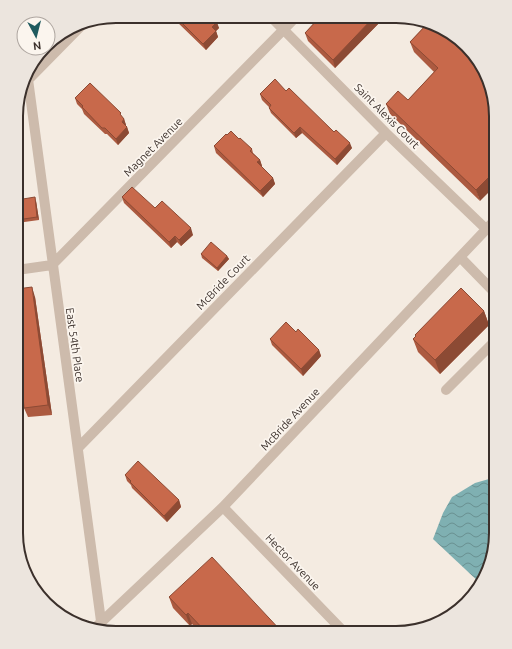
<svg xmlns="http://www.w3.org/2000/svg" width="512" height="649" viewBox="0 0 512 649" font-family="Ubuntu,sans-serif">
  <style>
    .water { fill: url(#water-waves) }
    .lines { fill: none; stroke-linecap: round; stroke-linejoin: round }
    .minor { stroke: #cdbbac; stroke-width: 10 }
    .wall { fill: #ac5a40 }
    .shaded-wall { fill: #8c4a34 }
    .building { fill: #c8694b; stroke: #8c4a34 }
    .labels { text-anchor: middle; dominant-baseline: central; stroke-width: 3.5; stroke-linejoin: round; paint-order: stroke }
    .street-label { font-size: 11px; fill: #3b302b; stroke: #fbf5ee }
    .rim { fill: none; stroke: #3b302b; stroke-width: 2 }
  </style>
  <defs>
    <pattern id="water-waves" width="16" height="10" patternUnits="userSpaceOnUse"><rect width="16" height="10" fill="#7fb0b2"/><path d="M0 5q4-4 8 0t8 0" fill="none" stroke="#699091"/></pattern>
  </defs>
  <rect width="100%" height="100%" fill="#f4ebe1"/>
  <path class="water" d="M496,477V540L481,584L433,539L443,513L452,497L475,483Z"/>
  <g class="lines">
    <path class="minor" d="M273,19L386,133L486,229
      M27,72L101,621
      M28,80L86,21
      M460,257L496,294
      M17,270L52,265L295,18
      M446,390L496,340
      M78,448L386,133
      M223,507L345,633
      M95,628L223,507L496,219"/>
  </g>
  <path class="wall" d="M395,17L389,23L384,18L335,68L308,41L305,33L319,18Z
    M175,20H214L219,28L216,31L218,37L206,50Z
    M427,24L480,201L390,114L386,104L408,100L434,72L414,52L410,42Z
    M286,91L352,148L337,165L302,133L296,138L271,113L269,108V107L262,100L260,94Z
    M19,97L21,112H19L20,123H17V103Z
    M75,98L122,117L124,119L126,125V126L127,127L129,133L118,145L107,134H105L84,114L82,109L77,104Z
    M227,135L239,139L252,149L253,153L260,160L262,166L261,167L273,178L275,184L263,197L216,153L214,146Z
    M122,197L155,208L193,235L181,246L177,242L171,248L124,203Z
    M17,200L36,201L39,220L17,223Z
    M201,254L227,256L229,259L218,271L202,258Z
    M17,289L35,297L52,415L28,417L24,408L22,382L16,383Z
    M484,311L489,325L440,374L418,352L413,339L415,337V335Z
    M296,332L319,350L321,356L303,376L272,345L270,339Z
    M125,475L179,500L181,507L167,522L132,488L131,485L127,481Z
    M169,597L283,633H201L192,624L190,626L173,608Z"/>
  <path class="shaded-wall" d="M374,17H384V18L335,68L333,60Z
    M387,17H395L389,23Z
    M217,22L219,28L216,31L218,37L206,50L203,44L212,27Z
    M19,97L21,112L19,109L18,99Z
    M18,109L19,112L20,123L19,119Z
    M124,119L126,125L124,128L122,122Z
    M127,127L129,133L118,145L116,139Z
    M300,127L302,133L296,138L294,133Z
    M350,143L352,148L337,165L335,159Z
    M260,160L262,166L259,169L257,162Z
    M496,170V185L480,201L476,190Z
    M273,178L275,184L263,197L260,191Z
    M35,197L36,201L39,220L37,217Z
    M191,228L193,235L181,246L179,240Z
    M175,236L177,242L171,248L169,242Z
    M227,256L229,259L218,271L217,268Z
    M32,287L35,297L52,415L48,405Z
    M484,311L489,325L440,374L435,360Z
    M319,350L321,356L303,376L301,369Z
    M179,500L181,507L167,522L164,516Z
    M188,613L192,624L190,626L186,615Z"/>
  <path class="building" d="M374,17L333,60L305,33L319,18Z
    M179,20H214L217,22L212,27L216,31L203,44Z
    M427,24L452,33L483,66L496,116V170L476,190L386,104L398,91L408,100L438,68L410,42Z
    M275,79L286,91L289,88L334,132L336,130L350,143L335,159L300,127L294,133L269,108L271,105L260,94Z
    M90,83L121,113L120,114L124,119L122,122L127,127L116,139L105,128H102L82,107L83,106L75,98Z
    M18,99L19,109H18L19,119L17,120V103Z
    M231,131L239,139L240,138L252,149L250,151L260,160L257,162L273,178L260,191L214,146L226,134L227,135Z
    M132,187L155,208L162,201L191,228L179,240L175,236L169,242L122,197Z
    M35,197L37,217L17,220V200Z
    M211,242L227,256L217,268L201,254Z
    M32,287L48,405L24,408L21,372L16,373L17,289Z
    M461,288L484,311L435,360L413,339L416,336L415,335Z
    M286,322L296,332L298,329L319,350L301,369L270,339Z
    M138,461L179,500L164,516L130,482L131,481L125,475Z
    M212,557L283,633H207L188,613L186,615L169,597Z"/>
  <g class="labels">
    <g class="street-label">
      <text transform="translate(387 116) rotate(45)">Saint Alexis Court</text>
      <text transform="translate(153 147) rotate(-45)">Magnet Avenue</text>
      <text transform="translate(223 282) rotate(-46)">McBride Court</text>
      <text transform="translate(75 345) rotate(82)">East 54th Place</text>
      <text transform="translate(290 419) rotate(-47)">McBride Avenue</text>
      <text transform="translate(293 562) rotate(46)">Hector Avenue</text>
    </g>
  </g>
  <path d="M0 0H512V649H0ZM116 23H396A93 93 0 0 1 489 116V533A93 93 0 0 1 396 626H116A93 93 0 0 1 23 533V116A93 93 0 0 1 116 23Z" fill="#ece5de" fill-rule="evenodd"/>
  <path class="rim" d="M116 23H396A93 93 0 0 1 489 116V533A93 93 0 0 1 396 626H116A93 93 0 0 1 23 533V116A93 93 0 0 1 116 23Z"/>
  <g transform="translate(36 36) rotate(173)"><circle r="19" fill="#fbf5ee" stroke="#aea6a0"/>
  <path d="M0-3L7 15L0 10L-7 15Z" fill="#1f5a5e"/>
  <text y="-6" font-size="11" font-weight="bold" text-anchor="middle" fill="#3b302b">N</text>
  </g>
</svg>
